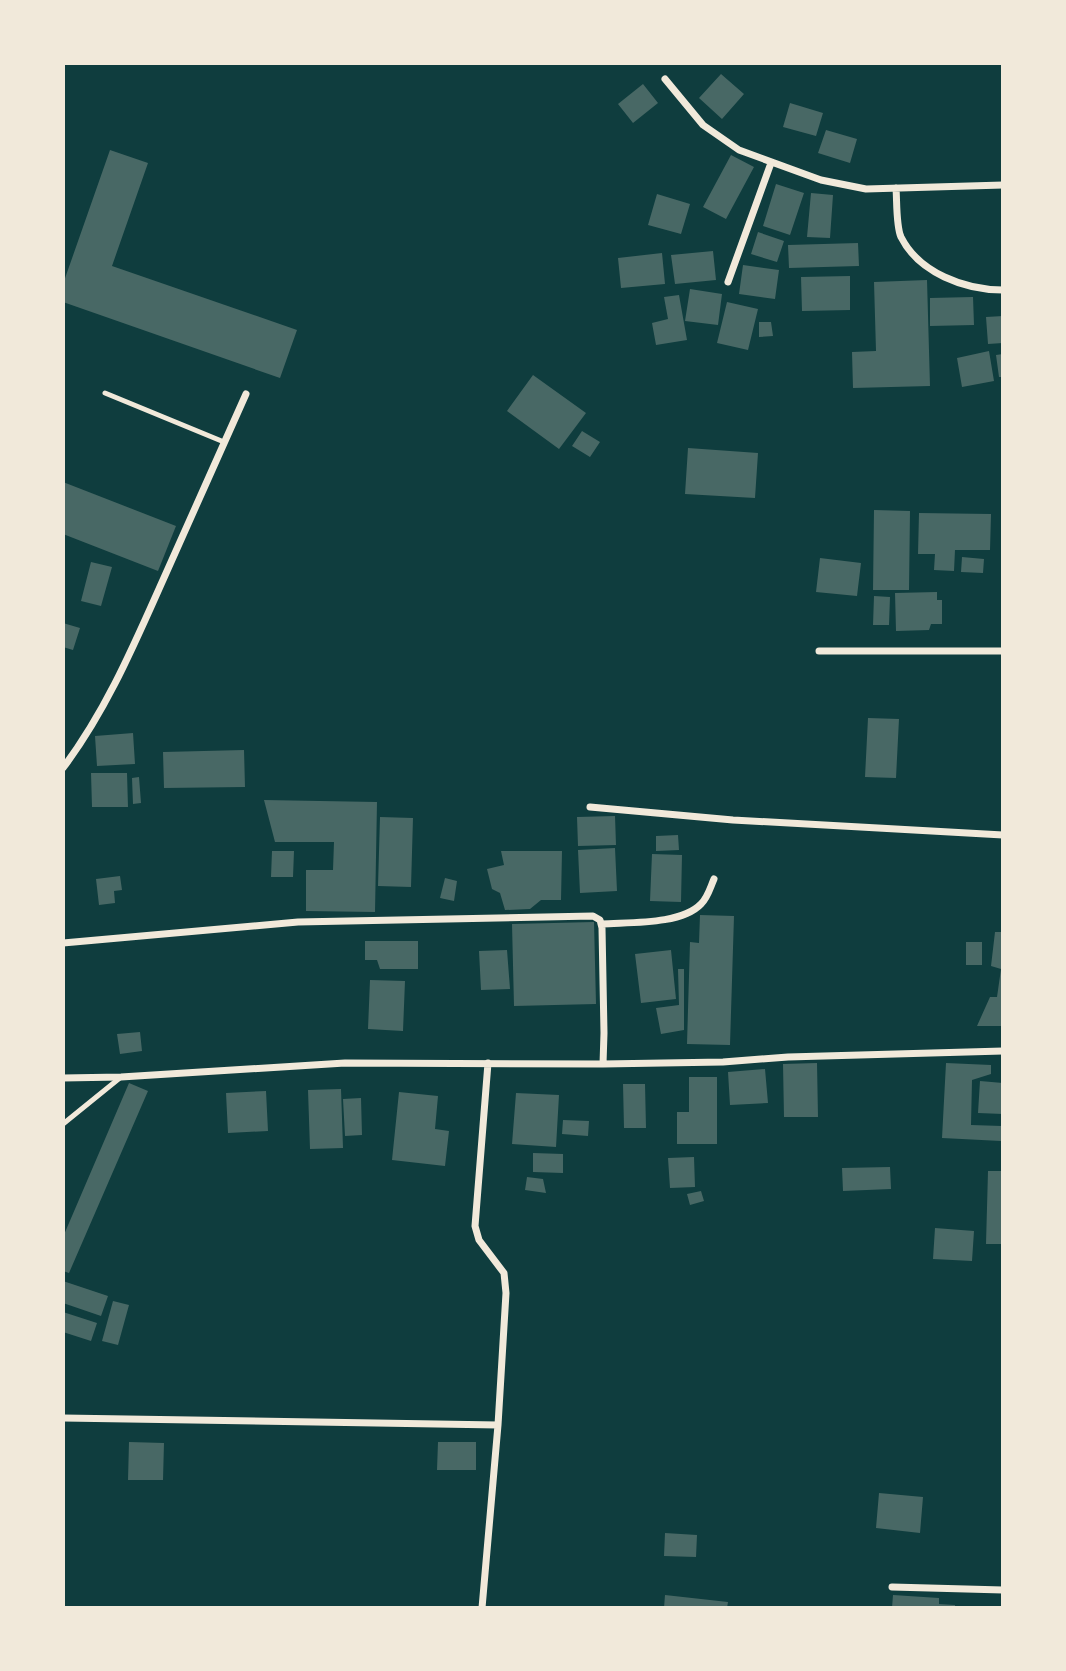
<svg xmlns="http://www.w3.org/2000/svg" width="1066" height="1671" viewBox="0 0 1066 1671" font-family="'Exo 2',sans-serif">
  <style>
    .building { fill: #486865 }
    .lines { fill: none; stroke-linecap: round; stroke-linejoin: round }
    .service { stroke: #f1e9da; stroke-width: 5 }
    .minor { stroke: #f1e9da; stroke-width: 7 }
  </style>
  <rect width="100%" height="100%" fill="#0f3d3e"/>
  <path class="building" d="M721,74L744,94L722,119L699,98Z
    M643,84L658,103L633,123L618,104Z
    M790,103L823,113L816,136L783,127Z
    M826,130L857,139L850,163L818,153Z
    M110,150L148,163L112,266L297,330L280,378L63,302V284Z
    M731,155L754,167L726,219L703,207Z
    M776,184L804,193L790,235L763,226Z
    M811,193L833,195L830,238L807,237Z
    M657,194L690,204L681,234L648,225Z
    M758,232L784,241L777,262L751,254Z
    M858,243L859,266L789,268L788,245Z
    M713,251L716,280L675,284L671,255Z
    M662,253L665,284L621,288L618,258Z
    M743,265L779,270L775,299L739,294Z
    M850,276V310L802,311L801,277Z
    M927,280L930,386L853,388L852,352L876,351L874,282Z
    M690,289L722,294L718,325L685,321Z
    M679,295L687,340L656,345L652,323L668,319L664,297Z
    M973,297L974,325L930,326V298Z
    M727,302L758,309L748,350L717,343Z
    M1003,316V343L988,344L986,317Z
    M759,322H771L773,336L759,337Z
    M989,351L994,381L962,387L957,358Z
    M1003,354V377H999L996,355Z
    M533,375L586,413L559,449L507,411Z
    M582,431L600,442L590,457L572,446Z
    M688,448L758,453L755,498L685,494Z
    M63,482L176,526L158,571L63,534Z
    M874,510L910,511L909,590H873Z
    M919,513L991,514L990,550H955L954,571L934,570L935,554H918Z
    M962,557L984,559L983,573L961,572Z
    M820,558L861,563L857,596L816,592Z
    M91,562L112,567L101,606L81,601Z
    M937,592V600H942V624H931L929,630L896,631L895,593Z
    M874,596L890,597L889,625H873Z
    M63,623L80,628L73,650L63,647Z
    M868,718L899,719L896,778L865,777Z
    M133,733L135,764L97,766L95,736Z
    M244,750L245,787L164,788L163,752Z
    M91,773H127L128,807H92Z
    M139,777L141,803L133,804L132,778Z
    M264,800L377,802L375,912L306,911V870H333L334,842H275Z
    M615,816L616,845L578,846L577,817Z
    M380,817L413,818L411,887L378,886Z
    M678,835L679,850L656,851V836Z
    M615,848L617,891L580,893L578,850Z
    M272,851H294L293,877H271Z
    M501,851H562L561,900H541L530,909L505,910L500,893L492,889L487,869L504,865Z
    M652,854L682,855L681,902L650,901Z
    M120,876L122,890L114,891L115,903L99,905L96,879Z
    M445,878L457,881L454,901L440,898Z
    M700,915L734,916L730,1045L687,1044L690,942L699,943Z
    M594,922L596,1004L514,1006L512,924Z
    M995,932H1003V1026H977L990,997H997L1001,969L991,966Z
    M365,941H418V969H380L377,960H365Z
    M966,942H982V965H966Z
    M507,950L510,989L481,990L479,951Z
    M671,950L676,999L641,1003L635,954Z
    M678,969H684V1030L661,1034L656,1008L679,1005Z
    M370,980L405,981L403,1031L368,1029Z
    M140,1032L142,1051L120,1054L117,1034Z
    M817,1063L818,1117H784L783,1064Z
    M946,1063L991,1065V1074L972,1080L971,1125L1002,1126L1001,1141L942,1138Z
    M765,1069L768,1103L730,1105L728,1072Z
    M689,1077H717V1144H677V1112H689Z
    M980,1081L1003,1083V1114L978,1113Z
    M129,1083L148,1091L69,1273L63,1271V1237Z
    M623,1084H645L646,1128H624Z
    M341,1089L343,1148L310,1149L308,1090Z
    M266,1091L268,1131L228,1133L226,1093Z
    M399,1092L438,1096L435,1129L449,1131L445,1166L392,1160Z
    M516,1093L559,1095L556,1147L512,1144Z
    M361,1098L362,1135L345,1136L343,1099Z
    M563,1120L589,1121L588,1136L562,1134Z
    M533,1153L563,1154V1173L533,1172Z
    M694,1157L695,1187L670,1188L668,1158Z
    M890,1167L891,1189L843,1191L842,1168Z
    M988,1171H1003V1244H986Z
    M527,1177L543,1179L546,1193L525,1190Z
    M701,1191L704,1201L690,1205L687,1194Z
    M935,1228L974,1231L972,1261L933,1259Z
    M63,1281L108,1296L101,1316L63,1303Z
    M113,1301L129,1305L118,1345L102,1341Z
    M63,1312L97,1323L91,1341L63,1332Z
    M129,1442L164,1443L163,1480H128Z
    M438,1442H476V1470H437Z
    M879,1493L923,1497L920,1533L876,1528Z
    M665,1533L697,1535L696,1557L664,1556Z
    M665,1595L728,1602L727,1608H664Z
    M893,1595L939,1598V1604L955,1605V1608H892Z"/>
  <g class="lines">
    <path class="service" d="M105,393L224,442
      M63,1124L121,1077"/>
    <path class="minor" d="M665,79L703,125L739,150L821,180L866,189L1003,185
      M896,188C897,201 896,226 901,237C919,273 965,290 1003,290
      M728,282L771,163
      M819,651H1003
      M63,768C106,711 134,645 163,580C191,518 218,456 246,394
      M590,807L733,820L1003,835
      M602,924C629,922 681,925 701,904C708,897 710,888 714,879
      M63,943L298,922L593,916L600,920L602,928L604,1033L603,1064
      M63,1078L121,1077L345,1063L603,1064L723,1062L788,1057L1003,1051
      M63,1418L498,1425
      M892,1587L1003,1590
      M482,1608L498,1425L506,1293L504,1273L479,1240L475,1226L488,1063"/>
  </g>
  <rect width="1066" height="1671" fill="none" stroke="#f1e9da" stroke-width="130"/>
</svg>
